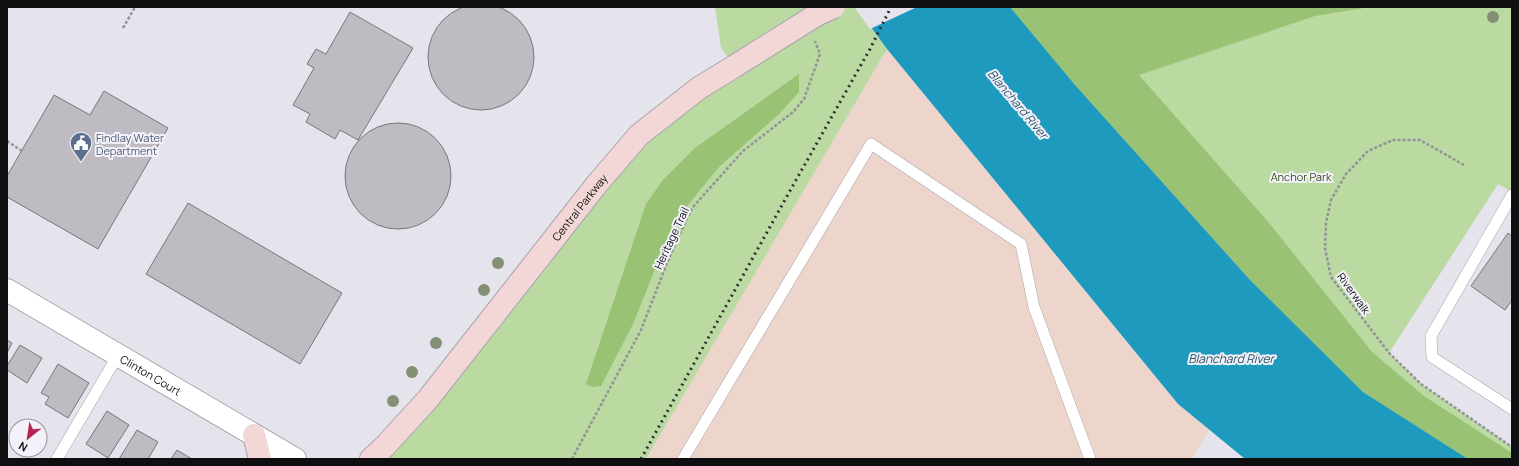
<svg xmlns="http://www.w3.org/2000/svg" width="1519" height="466" viewBox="0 0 1519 466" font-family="Manrope,sans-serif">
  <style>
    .industrial { fill: #edd5cc }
    .green { fill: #bbdaa1 }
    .forest { fill: #99c274 }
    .water { fill: #1e9abf }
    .pier { fill: #e5e3ec }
    .building { fill: #bfbbc3; stroke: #7a767d }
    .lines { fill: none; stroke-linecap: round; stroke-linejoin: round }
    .service-casing { stroke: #a7a5ad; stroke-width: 12 }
    .tertiary-casing { stroke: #a7a5ad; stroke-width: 24 }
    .secondary-casing { stroke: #a7a5ad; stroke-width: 24 }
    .path { stroke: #939298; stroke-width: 2.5; stroke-dasharray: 3 2; stroke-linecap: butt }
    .service { stroke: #fff; stroke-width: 11 }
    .tertiary { stroke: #fff; stroke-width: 22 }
    .secondary { stroke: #f3d7d7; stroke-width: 22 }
    .rail { stroke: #303033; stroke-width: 3; stroke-dasharray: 2 4; stroke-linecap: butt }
    .secondary-bridge-casing { stroke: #a7a5ad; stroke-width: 24; stroke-linecap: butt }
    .secondary-bridge { stroke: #f3d7d7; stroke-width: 22 }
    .tree { fill: #839076 }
    .labels { text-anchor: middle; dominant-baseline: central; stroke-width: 4; stroke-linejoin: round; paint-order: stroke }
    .service-label { font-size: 11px; fill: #4e5e75; stroke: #f3f1f9; text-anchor: start }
    .park-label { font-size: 11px; fill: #324c16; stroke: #f3f1f9 }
    .street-label { font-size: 11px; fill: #0f0f11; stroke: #f3f1f9 }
    .water-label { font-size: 12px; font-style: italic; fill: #255364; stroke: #f3f1f9 }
  </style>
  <rect width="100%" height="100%" fill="#e5e3ec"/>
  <path class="industrial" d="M887,49L1178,404L1209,430L1192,459H646Z"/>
  <path class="green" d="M715,7H855L887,49L646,459H371L597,184L735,66L721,48Z
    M940,7H1512V192L1498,184L1389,353L1421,384L1512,447V459H1348Z"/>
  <path class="forest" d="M1010,7H1370L1315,16L1139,75L1270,224L1372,352L1424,396L1512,453V459H1468L1363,392L1250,280L1075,85Z
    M799,74V92L779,114L719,167L674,222L633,324L601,386L593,387L586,384L646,204L662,181L695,148Z"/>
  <path class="water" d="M856,7H1010L1075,85L1250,280L1363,392L1468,459H1245L1178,404L887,49Z"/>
  <path class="pier" d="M854,7H917L870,29Z"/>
  <path class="building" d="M428 57a53 53 0 1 1 106 0a53 53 0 1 1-106 0Z
    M350,12L413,48L358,140L340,130L335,139L306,122L310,114L293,105L314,68L307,64L316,49L326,54Z
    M104,91L168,128L98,249L7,197V176L54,95L90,115Z
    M345 176a53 53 0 1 1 106 0a53 53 0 1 1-106 0Z
    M188,203L342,293L300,364L146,274Z
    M1508,233L1512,236V300L1505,310L1471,286Z
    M7,340L12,343L7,353Z
    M20,345L42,358L27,383L7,370V366Z
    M58,364L89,383L68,418L45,404L49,397L41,393Z
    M107,411L129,425L108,458L86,444Z
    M137,430L158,442L148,459H119Z
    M177,450L192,459H171Z"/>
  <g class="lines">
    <g class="service-casing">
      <path id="service" d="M1512,195L1431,336L1432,357L1512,409
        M57,459L118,355
        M683,459L871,144L1021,244L1034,307L1090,459"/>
    </g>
    <g class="tertiary-casing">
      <g id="tertiary">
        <path id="s1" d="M7,290L295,459"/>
      </g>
    </g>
    <g class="secondary-casing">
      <g id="secondary">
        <path d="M254,435L260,459"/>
        <path id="s2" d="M371,459L385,446L428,399L597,184L639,135L699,88L735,66"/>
      </g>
    </g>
    <path class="path" d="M123,28L135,7
      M7,141L22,151
      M1464,165L1420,140H1393L1368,151L1346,174L1331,200L1326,223L1325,248L1331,277L1389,353L1421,384L1512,447
      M572,459L641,330L669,258L692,208L743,151L793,112L804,99L820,54L815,41"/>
    <use href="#service" class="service"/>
    <use href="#tertiary" class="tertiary"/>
    <use href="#secondary" class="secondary"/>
    <path class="rail" d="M641,459L791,189L870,49L891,7"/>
    <g class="secondary-bridge-casing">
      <path id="secondary-bridge" d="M735,66L818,14L834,7"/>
    </g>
    <use href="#secondary-bridge" class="secondary-bridge"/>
  </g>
  <g class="tree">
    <circle cx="1493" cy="17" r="6"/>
    <circle cx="498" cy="263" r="6"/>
    <circle cx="484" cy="290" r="6"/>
    <circle cx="436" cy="343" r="6"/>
    <circle cx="412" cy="372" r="6"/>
    <circle cx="393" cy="401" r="6"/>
  </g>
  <defs>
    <g id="civic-pin" transform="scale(1.15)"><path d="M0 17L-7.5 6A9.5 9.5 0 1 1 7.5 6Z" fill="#5c6f8a" stroke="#f3f1f9"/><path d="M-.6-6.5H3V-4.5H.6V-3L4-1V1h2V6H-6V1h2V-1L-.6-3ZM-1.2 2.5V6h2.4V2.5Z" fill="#fff"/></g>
  </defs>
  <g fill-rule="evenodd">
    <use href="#civic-pin" x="81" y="143"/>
  </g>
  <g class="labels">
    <g class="service-label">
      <text x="96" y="137">Findlay Water<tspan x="96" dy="13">Department</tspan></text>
    </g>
    <g class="park-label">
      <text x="1301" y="176">Anchor Park</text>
    </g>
    <g class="street-label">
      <text stroke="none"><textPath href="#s2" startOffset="327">Central Parkway</textPath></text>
      <text transform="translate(671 238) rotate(-65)">Heritage Trail</text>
      <text transform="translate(1354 293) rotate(54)">Riverwalk</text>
      <text stroke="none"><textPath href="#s1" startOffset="167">Clinton Court</textPath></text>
    </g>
    <g class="water-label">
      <text transform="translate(1018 104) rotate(50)">Blanchard River</text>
      <text x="1231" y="358">Blanchard River</text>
    </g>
  </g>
  <rect width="1519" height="466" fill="none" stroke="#0f0f11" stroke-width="16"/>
  <g transform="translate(28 438) rotate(210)"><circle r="19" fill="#f3f1f9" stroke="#98979c"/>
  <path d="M0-3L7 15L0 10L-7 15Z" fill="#b42451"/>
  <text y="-6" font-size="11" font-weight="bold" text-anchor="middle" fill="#0f0f11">N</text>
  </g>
</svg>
